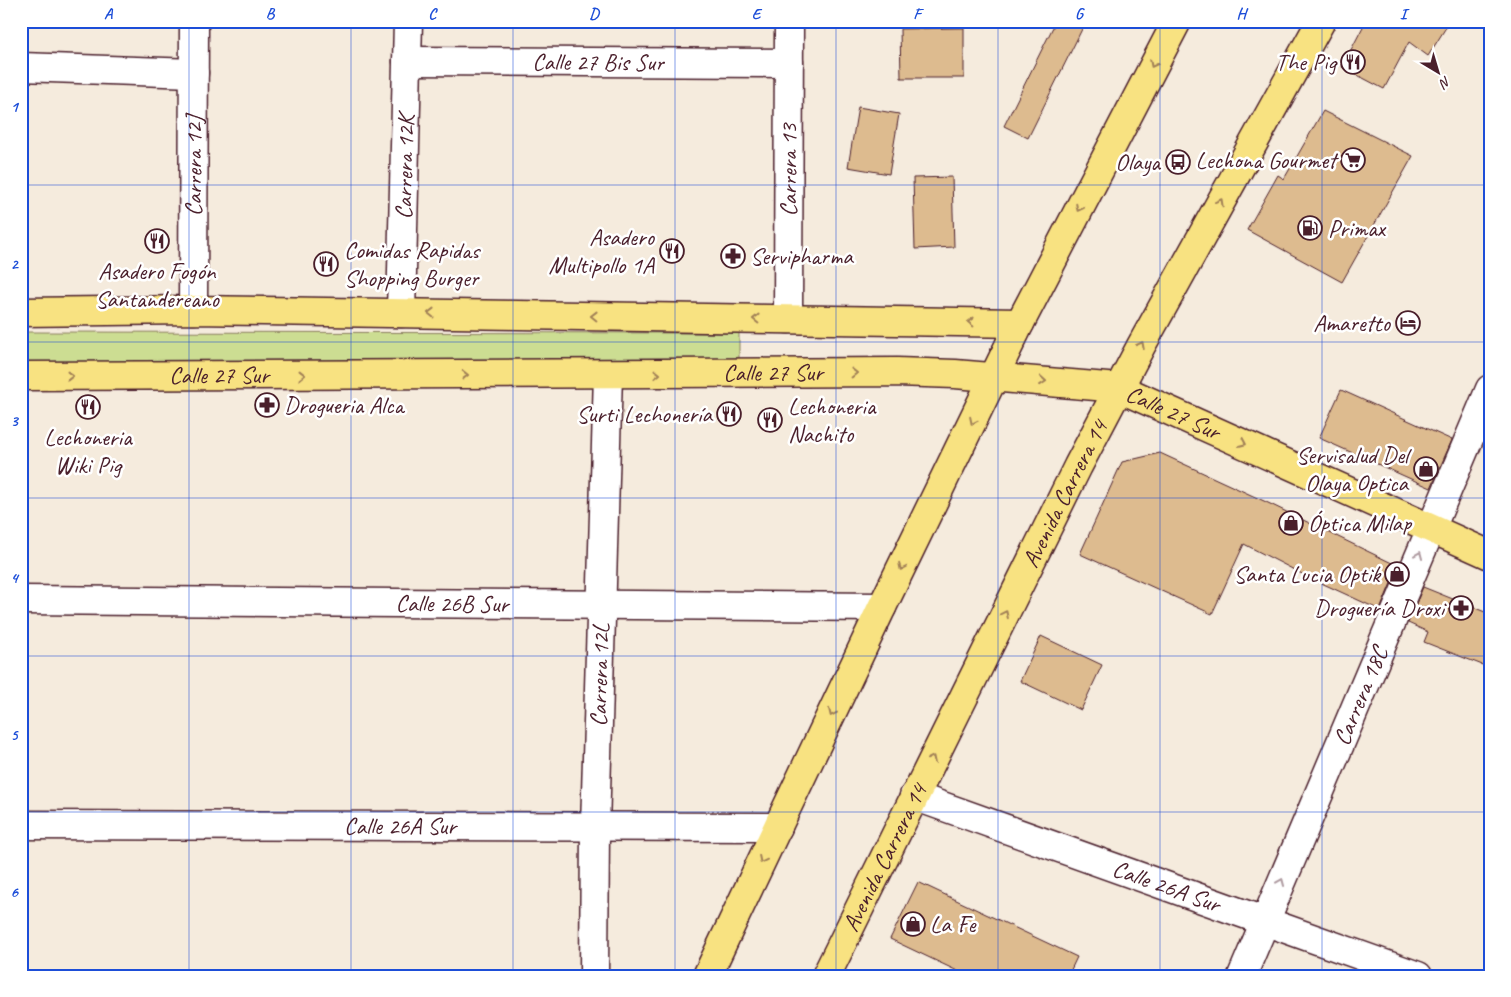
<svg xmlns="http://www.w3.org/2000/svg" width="1511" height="997" viewBox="0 0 1511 997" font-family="Caveat,sans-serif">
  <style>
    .green { fill: #ccdd92; stroke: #8b7e5e }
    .building { fill: #ddbb8f; stroke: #4a1f2b }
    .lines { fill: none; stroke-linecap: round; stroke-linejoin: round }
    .minor-casing { stroke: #4a1f2b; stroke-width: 31 }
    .major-casing { stroke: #4a1f2b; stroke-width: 31 }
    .minor { stroke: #fff; stroke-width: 28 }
    .major { stroke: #f8e281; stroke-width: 28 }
    .oneway { stroke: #a18056 }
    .oneway2 { stroke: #ae9aa0 }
    .grid { fill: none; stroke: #1d4ed8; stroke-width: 1; stroke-opacity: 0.55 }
    .labels { text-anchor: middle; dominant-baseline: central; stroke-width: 5; stroke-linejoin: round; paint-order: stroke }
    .street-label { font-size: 24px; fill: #4a1f2b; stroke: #fff }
    .poi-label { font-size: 24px; fill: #4a1f2b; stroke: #fff; text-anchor: end }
    .neatline { fill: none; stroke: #1d4ed8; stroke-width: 2 }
    .grid-label { font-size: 16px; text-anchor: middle; font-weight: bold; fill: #1d4ed8 }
  </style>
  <rect width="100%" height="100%" fill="#f5ebdd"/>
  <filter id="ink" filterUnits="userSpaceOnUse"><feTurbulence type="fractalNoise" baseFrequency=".02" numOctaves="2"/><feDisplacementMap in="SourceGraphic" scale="10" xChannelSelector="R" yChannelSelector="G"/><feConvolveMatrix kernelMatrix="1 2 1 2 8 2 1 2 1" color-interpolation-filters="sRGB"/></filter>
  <g filter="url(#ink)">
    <path class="green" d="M21,332L739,333V363L21,362Z"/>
    <path class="building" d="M1056,21H1086L1028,138L1004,126Z
      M1366,21H1450L1428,56L1409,42L1384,89L1342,67Z
      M964,28V78H901L900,29Z
      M858,107L899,114L889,174L848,167Z
      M1323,111L1413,156L1342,282L1247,230L1278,175L1284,179Z
      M952,177L954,247L915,249L913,178Z
      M1341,390L1452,440L1431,488L1319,438Z
      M1160,453L1264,501L1398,566L1380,610L1306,576L1244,544L1212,614L1080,554L1122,462Z
      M1423,587L1490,614V668L1424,642L1428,632L1408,623Z
      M1041,636L1102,665L1081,710L1020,681Z
      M918,882L1077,957L1068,976H968L890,939Z"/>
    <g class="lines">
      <g class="minor-casing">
        <g id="minor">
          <path id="s1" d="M407,61L789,63"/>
          <path d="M21,67L194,73"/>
          <path id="s2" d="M193,310L194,21"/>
          <path id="s3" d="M401,313L408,21"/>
          <path id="s4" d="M788,319L789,21"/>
          <path id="s5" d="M21,600L882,607"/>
          <path id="s6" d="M914,796L1418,976"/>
          <path id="s7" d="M21,825L778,827"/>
          <path id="s8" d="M594,976L595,828L608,374"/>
          <path id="s9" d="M1242,976L1490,389"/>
        </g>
      </g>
      <g class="major-casing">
        <g id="major">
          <path d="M21,312L193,310L1020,323"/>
          <path id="s10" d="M21,376L897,372L955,374L1119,388L1490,555"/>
          <path d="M707,976L882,607L1020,323L1177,21"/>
          <path id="s11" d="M826,976L1078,466L1141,346L1321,21"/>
        </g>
      </g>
      <use href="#minor" class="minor"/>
      <use href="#major" class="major"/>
    </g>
    <defs><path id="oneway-chevron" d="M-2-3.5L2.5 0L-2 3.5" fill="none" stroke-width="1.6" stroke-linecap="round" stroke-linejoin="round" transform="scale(1.25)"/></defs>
    <g class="oneway">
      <use href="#oneway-chevron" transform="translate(1153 64) rotate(117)"/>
      <use href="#oneway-chevron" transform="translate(1220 202) rotate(-61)"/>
      <use href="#oneway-chevron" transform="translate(1079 208) rotate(117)"/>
      <use href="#oneway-chevron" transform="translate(431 313) rotate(-179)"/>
      <use href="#oneway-chevron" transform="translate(594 316) rotate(-179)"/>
      <use href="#oneway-chevron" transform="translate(756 319) rotate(-179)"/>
      <use href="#oneway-chevron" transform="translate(971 322) rotate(-179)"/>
      <use href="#oneway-chevron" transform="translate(1141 345) rotate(-62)"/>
      <use href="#oneway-chevron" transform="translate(854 373) rotate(-1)"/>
      <use href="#oneway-chevron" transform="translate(657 374)"/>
      <use href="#oneway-chevron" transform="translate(302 375)"/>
      <use href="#oneway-chevron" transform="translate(465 375)"/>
      <use href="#oneway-chevron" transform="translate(70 376)"/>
      <use href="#oneway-chevron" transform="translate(1043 381) rotate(5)"/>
      <use href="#oneway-chevron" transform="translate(973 421) rotate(116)"/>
      <use href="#oneway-chevron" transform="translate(1243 443) rotate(24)"/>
      <use href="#oneway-chevron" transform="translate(902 567) rotate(116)"/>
      <use href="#oneway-chevron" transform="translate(1005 614) rotate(-64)"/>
      <use href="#oneway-chevron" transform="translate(832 713) rotate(115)"/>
      <use href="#oneway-chevron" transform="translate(932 759) rotate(-64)"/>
      <use href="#oneway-chevron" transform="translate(762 860) rotate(116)"/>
    </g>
    <g class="oneway2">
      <use href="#oneway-chevron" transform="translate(1419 555) rotate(-67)"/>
      <use href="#oneway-chevron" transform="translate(1281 882) rotate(-67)"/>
    </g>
  </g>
  <path class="grid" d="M189,21V976M351,21V976M513,21V976M675,21V976M836,21V976M998,21V976M1160,21V976M1322,21V976M21,185H1490M21,342H1490M21,498H1490M21,656H1490M21,812H1490"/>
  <defs>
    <g id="restaurant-ring" transform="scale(1.25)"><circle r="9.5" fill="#fff" stroke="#4a1f2b" stroke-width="1.5"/><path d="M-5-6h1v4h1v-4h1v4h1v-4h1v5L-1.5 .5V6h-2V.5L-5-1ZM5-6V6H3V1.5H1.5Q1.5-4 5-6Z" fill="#4a1f2b"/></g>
    <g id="supermarket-ring" transform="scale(1.25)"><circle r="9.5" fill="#fff" stroke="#4a1f2b" stroke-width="1.5"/><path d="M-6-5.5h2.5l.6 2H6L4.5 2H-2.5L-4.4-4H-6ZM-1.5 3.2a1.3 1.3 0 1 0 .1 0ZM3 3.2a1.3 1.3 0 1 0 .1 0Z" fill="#4a1f2b"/></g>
    <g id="bus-ring" transform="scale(1.25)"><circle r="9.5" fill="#fff" stroke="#4a1f2b" stroke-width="1.5"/><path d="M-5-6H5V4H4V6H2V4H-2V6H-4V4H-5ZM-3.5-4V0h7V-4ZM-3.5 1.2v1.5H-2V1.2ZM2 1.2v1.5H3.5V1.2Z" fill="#4a1f2b"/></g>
    <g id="fuel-ring" transform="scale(1.25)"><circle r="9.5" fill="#fff" stroke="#4a1f2b" stroke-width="1.5"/><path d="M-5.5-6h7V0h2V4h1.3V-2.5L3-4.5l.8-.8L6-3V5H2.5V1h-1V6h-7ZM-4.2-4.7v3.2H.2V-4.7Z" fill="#4a1f2b"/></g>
    <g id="pharmacy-ring" transform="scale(1.25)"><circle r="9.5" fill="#fff" stroke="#4a1f2b" stroke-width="1.5"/><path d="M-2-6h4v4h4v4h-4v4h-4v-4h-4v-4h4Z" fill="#4a1f2b"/></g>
    <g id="hotel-ring" transform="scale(1.25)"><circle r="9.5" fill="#fff" stroke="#4a1f2b" stroke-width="1.5"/><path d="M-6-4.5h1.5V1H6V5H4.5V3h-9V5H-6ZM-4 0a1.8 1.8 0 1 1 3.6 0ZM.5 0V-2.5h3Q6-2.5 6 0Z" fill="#4a1f2b"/></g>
    <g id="shop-ring" transform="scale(1.25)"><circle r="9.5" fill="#fff" stroke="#4a1f2b" stroke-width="1.5"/><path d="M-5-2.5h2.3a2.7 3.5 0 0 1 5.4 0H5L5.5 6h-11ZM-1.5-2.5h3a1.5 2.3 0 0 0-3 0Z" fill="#4a1f2b"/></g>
  </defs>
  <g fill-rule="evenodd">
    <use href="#restaurant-ring" x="1353" y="62"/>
    <use href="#supermarket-ring" x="1353" y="160"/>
    <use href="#bus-ring" x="1178" y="162"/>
    <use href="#fuel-ring" x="1310" y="228"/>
    <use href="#restaurant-ring" x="157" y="241"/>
    <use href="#restaurant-ring" x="672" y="251"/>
    <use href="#pharmacy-ring" x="733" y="256"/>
    <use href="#restaurant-ring" x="326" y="264"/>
    <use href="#hotel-ring" x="1408" y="323"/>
    <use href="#pharmacy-ring" x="267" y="405"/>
    <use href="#restaurant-ring" x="88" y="407"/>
    <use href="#restaurant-ring" x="729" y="414"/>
    <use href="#restaurant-ring" x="770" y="420"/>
    <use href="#shop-ring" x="1426" y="469"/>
    <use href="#shop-ring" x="1291" y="523"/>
    <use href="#shop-ring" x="1397" y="574"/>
    <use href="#pharmacy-ring" x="1461" y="608"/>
    <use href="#shop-ring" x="913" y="924"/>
  </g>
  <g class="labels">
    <g class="street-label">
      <text stroke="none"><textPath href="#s1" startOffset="191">Calle 27 Bis Sur</textPath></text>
      <text stroke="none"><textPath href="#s2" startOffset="144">Carrera 12J</textPath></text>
      <text stroke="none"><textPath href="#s3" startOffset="146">Carrera 12K</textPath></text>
      <text stroke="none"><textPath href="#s4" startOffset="149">Carrera 13</textPath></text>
      <text stroke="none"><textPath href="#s10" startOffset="752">Calle 27 Sur</textPath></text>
      <text stroke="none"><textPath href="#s10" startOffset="198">Calle 27 Sur</textPath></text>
      <text stroke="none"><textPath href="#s10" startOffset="1158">Calle 27 Sur</textPath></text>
      <text stroke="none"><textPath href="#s11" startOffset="538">Avenida Carrera 14</textPath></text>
      <text stroke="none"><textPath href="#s5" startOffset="431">Calle 26B Sur</textPath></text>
      <text stroke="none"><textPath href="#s8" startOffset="301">Carrera 12L</textPath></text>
      <text stroke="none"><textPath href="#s9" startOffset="304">Carrera 18C</textPath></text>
      <text stroke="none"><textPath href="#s7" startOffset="379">Calle 26A Sur</textPath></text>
      <text stroke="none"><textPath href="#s11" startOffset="132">Avenida Carrera 14</textPath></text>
      <text stroke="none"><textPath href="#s6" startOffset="268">Calle 26A Sur</textPath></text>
    </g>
    <g class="poi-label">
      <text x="1336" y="62">The Pig</text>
      <text x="1336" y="160">Lechona Gourmet</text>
      <text x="1160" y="162">Olaya</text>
      <text x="1328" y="228" text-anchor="start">Primax</text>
      <text x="654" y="237">Asadero<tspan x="654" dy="28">Multipollo 1A</tspan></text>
      <text x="344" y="250" text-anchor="start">Comidas Rapidas<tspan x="344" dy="28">Shopping Burger</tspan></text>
      <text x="750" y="256" text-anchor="start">Servipharma</text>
      <text x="157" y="271" text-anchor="middle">Asadero Fogón<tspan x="157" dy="28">Santandereano</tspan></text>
      <text x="1390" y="323">Amaretto</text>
      <text x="284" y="405" text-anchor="start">Drogueria Alca</text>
      <text x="788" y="406" text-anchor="start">Lechoneria<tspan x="788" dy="28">Nachito</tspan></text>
      <text x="712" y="414">Surti Lechonería</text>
      <text x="88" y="437" text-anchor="middle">Lechoneria<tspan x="88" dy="28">Wiki Pig</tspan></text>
      <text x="1408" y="455">Servisalud Del<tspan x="1408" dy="28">Olaya Optica</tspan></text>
      <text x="1308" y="523" text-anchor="start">Óptica Milap</text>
      <text x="1380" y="574">Santa Lucia Optik</text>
      <text x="1444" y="608">Droguería Droxi</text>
      <text x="930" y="924" text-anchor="start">La Fe</text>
    </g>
  </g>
  <rect width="1511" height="997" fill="none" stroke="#fff" stroke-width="55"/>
  <g transform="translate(1438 72) rotate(142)" stroke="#ffffff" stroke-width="4" paint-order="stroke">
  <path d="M0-4L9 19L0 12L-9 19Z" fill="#4a1f2b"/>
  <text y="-8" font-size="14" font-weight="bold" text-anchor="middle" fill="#4a1f2b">N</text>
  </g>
  <rect x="28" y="28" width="1456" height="942" class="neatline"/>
  <g class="grid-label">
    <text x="108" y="19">A</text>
    <text x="270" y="19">B</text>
    <text x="432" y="19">C</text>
    <text x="594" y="19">D</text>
    <text x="756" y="19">E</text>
    <text x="917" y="19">F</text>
    <text x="1079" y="19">G</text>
    <text x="1241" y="19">H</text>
    <text x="1403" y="19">I</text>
    <text x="14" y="112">1</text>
    <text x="14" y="269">2</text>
    <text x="14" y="426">3</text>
    <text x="14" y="583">4</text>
    <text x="14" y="740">5</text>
    <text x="14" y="897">6</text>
  </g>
</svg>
